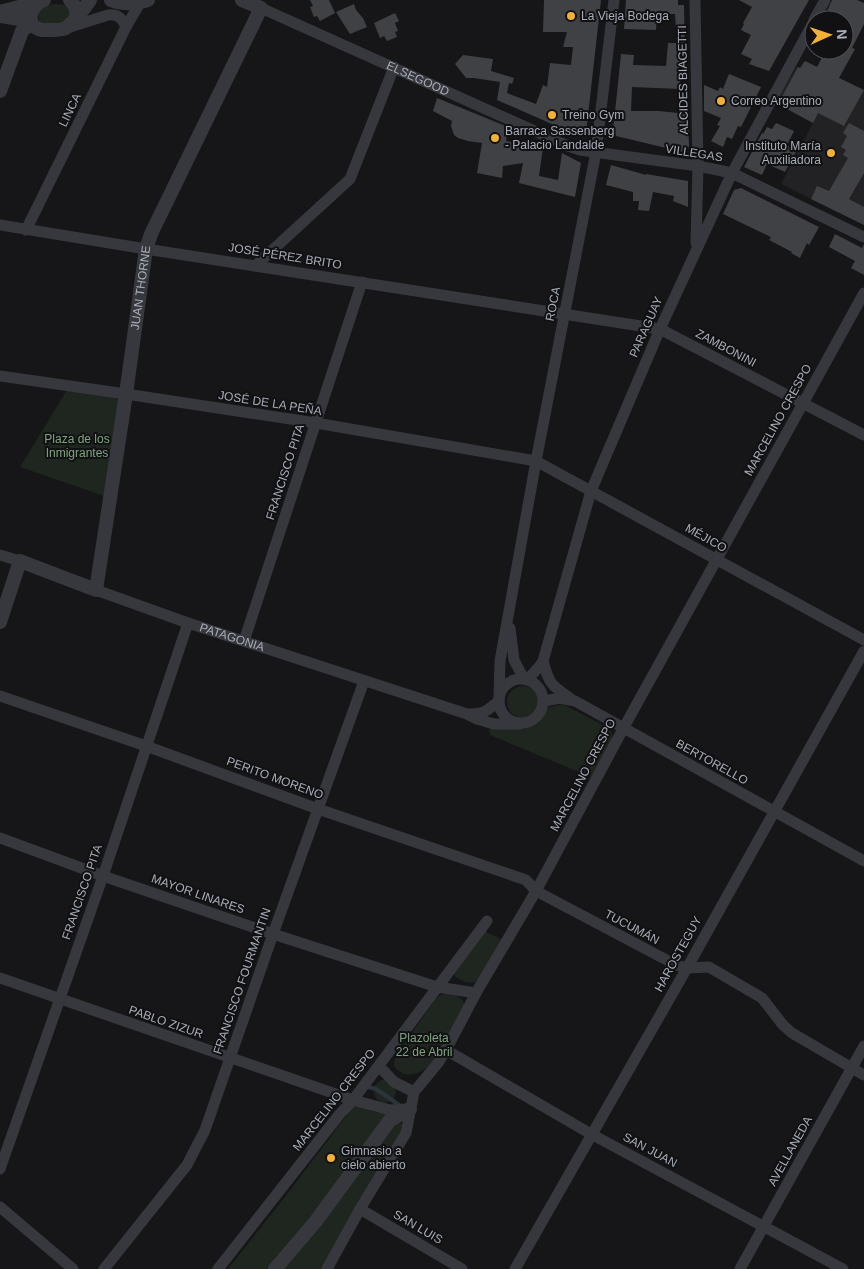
<svg xmlns="http://www.w3.org/2000/svg" width="864" height="1269" viewBox="0 0 864 1269" font-family="Arial,sans-serif">
  <style>
    .built { fill: #222225 }
    .green { fill: #1e261f }
    .lines { fill: none; stroke-linecap: round; stroke-linejoin: round }
    .stream { stroke: #2c353c; stroke-width: 4 }
    .building { fill: #404145 }
    .minor { stroke: #37383d; stroke-width: 11 }
    .tertiary { stroke: #37383d; stroke-width: 14 }
    .poi-dot { fill: #f2b134; stroke: #111113; stroke-width: 2 }
    .labels { text-anchor: middle; dominant-baseline: central; stroke-width: 4; stroke-linejoin: round; paint-order: stroke }
    .poi-label { font-size: 12px; fill: #a8adb8; stroke: #111113; text-anchor: start }
    .street-label { font-size: 12px; fill: #a8adb8; stroke: #111113 }
    .park-label { font-size: 12px; fill: #7fa381; stroke: #111113 }
  </style>
  <rect width="100%" height="100%" fill="#161618"/>
  <path class="built" d="M805,61L864,90V225L781,184L813,123L775,103L797,66L800,68Z"/>
  <path class="green" d="M54,4L65,5C69,9 70,13 69,18L58,26L40,24C35,10 42,7 54,4Z
    M67,390L113,397L117,399L120,402L107,497L20,467Z
    M507 702a16 16 0 1 1 32 0a16 16 0 1 1-32 0Z
    M563,704L608,728L612,733V740L591,777L490,735L489,728C498,728 506,727 514,727C530,726 540,725 546,708Z
    M484,931L501,939L480,980C471,985 462,982 455,976L454,972Z
    M444,994C453,994 464,997 465,1006C455,1025 446,1049 431,1064C423,1072 409,1079 399,1071C397,1070 394,1067 394,1065C394,1065 395,1058 395,1057L437,997Z
    M381,1080H385L396,1089C396,1110 368,1105 375,1085Z
    M361,1106L374,1112L385,1114L387,1117L318,1211L267,1269H228L288,1193L353,1107Z
    M397,1123H401L402,1125L401,1131L322,1269H282L393,1126Z"/>
  <g class="lines">
    <path class="stream" d="M368,1087L376,1089L399,1105"/>
  </g>
  <path class="building" d="M310,0H329L335,13L320,21L317,16L314,17L310,7L313,6Z
    M544,0H601L586,133L579,136L497,100L500,82L474,78H466L455,64L463,55L493,59L491,71L514,78L512,84L509,83L507,93L536,104L543,85L547,87L550,63L571,65L573,47H563L567,32H543Z
    M626,0H678V5H684L685,65H687V78H680V89L632,87L631,111H659L688,114L689,147L683,152L616,136L613,131L621,54L634,55L633,65L666,66L668,43H677L675,14H657L656,30L624,29Z
    M739,0H809L769,71L749,64L752,59L741,54L751,35L741,30L744,24L743,23L752,7Z
    M832,0H857L864,3V24L852,48L855,49L839,78L864,90L844,126L818,113L813,123L778,104L798,67L800,68L805,61L817,67L826,50H844V20H828L824,18Z
    M354,4L356,10L363,18L367,27L350,34L336,12Z
    M395,13L399,21L395,23L398,31L395,32L397,37L387,41L384,36L380,38L374,23Z
    M729,74L761,87L741,127L738,126L732,139L727,137L723,147L711,141L720,126L717,125L721,118L704,111V85L718,91L720,87L723,89Z
    M437,98L508,127L506,141L543,148L539,176L558,180L562,153L581,163L575,197L519,183L523,163L503,166L502,178L477,173L482,143L468,141L458,138L454,135L451,126L452,121L433,111Z
    M776,123L794,131L787,145L797,150L785,172L767,164L762,175L744,167L762,133L763,134L767,127L772,129Z
    M849,123L864,131V173L849,199L864,207V225L811,199L817,186L829,191L848,158L843,155L846,150L841,147L847,136L843,133Z
    M611,165L646,175V174L688,181V207L673,201L674,196L653,192L649,211L638,210L639,201H633V192L606,185Z
    M741,188L819,227L809,245L807,243L800,258L791,253L792,252L769,240L771,237L723,214L734,190Z
    M835,234L862,248L864,244V275L851,268L855,261L829,247Z"/>
  <g class="lines">
    <g class="minor">
      <path d="M695,0L698,166L696,243"/>
      <path id="s1" d="M261,8L568,146L580,150L601,153L698,166L732,173L864,237"/>
      <path d="M814,20L825,0"/>
      <path d="M67,28L108,15C118,14 122,18 126,27"/>
      <path d="M0,225L146,249L660,329L864,435"/>
      <path d="M26,230L126,27L140,3"/>
      <path d="M255,266L350,179L394,67"/>
      <path d="M0,376L126,394L316,423L536,461L864,640"/>
      <path d="M0,555L20,561"/>
      <path id="s2" d="M96,590L188,623L467,714L477,719L494,724H520"/>
      <path d="M510,628L514,660L524,679"/>
      <path d="M244,641L362,282"/>
      <path d="M543,661C549,684 551,685 570,698"/>
      <circle cx="521" cy="701" r="22"/>
      <path d="M527,680L539,667L543,661L591,491L660,329L732,173L814,21"/>
      <path d="M0,696L146,746L318,809L526,880L536,891L676,965L687,968L709,967L762,998L783,1025L792,1033L864,1075"/>
      <path d="M499,698L500,661L536,461L596,152L614,0"/>
      <path d="M544,701L560,698L575,701L864,861"/>
      <path d="M468,714C484,714 487,711 499,701"/>
      <path d="M0,838L103,876L273,934L437,987L476,993"/>
      <path d="M0,978L353,1100L390,1110L409,1109"/>
      <path d="M446,1050L591,1134L843,1269"/>
      <path d="M379,1066L394,1082L414,1092"/>
      <path d="M0,1169L103,876L188,623"/>
      <path d="M0,1207L73,1269"/>
      <path d="M360,1209L462,1269"/>
      <path d="M104,1269L187,1165L205,1130L273,934L364,681"/>
      <path d="M218,1269L339,1115L353,1100L487,921"/>
      <path d="M327,1269L360,1209L406,1133L414,1092L438,1063L446,1050L476,993L536,891L623,729L864,293"/>
      <path d="M515,1269L687,968L864,651"/>
      <path d="M740,1269L864,1046"/>
    </g>
    <g class="tertiary">
      <path d="M44,0C35,3 26,16 33,25C37,30 42,30 47,30C67,30 65,30 78,16C82,11 86,6 90,0"/>
      <path d="M70,0C75,5 77,11 76,18"/>
      <path d="M111,0C123,5 135,4 148,0"/>
      <path d="M0,12L38,2"/>
      <path d="M0,16L31,21"/>
      <path d="M0,91L22,31L25,28L32,24"/>
      <path id="s3" d="M0,622L20,561L96,590L126,394L146,249L151,234L261,8L242,0"/>
      <path d="M275,1269L316,1221L390,1120L410,1109"/>
    </g>
  </g>
  <g class="poi-dot">
    <circle cx="571" cy="16" r="5"/>
    <circle cx="721" cy="101" r="5"/>
    <circle cx="552" cy="115" r="5"/>
    <circle cx="495" cy="138" r="5"/>
    <circle cx="831" cy="153" r="5"/>
    <circle cx="331" cy="1158" r="5"/>
  </g>
  <g class="labels">
    <g class="poi-label">
      <text x="581" y="16">La Vieja Bodega</text>
      <text x="731" y="101">Correo Argentino</text>
      <text x="562" y="115">Treino Gym</text>
      <text x="505" y="131">Barraca Sassenberg<tspan x="505" dy="14">- Palacio Landalde</tspan></text>
      <text x="821" y="146" text-anchor="end">Instituto María<tspan x="821" dy="14">Auxiliadora</tspan></text>
      <text x="341" y="1151">Gimnasio a<tspan x="341" dy="14">cielo abierto</tspan></text>
    </g>
    <g class="street-label">
      <text stroke="none"><textPath href="#s1" startOffset="172">ELSEGOOD</textPath></text>
      <text transform="translate(683 80) rotate(-91)">ALCIDES BIAGETTI</text>
      <text transform="translate(70 110) rotate(-64)">LINCA</text>
      <text transform="translate(694 153) rotate(9)">VILLEGAS</text>
      <text transform="translate(285 256) rotate(9)">JOSÉ PÉREZ BRITO</text>
      <text stroke="none"><textPath href="#s3" startOffset="451">JUAN THORNE</textPath></text>
      <text transform="translate(553 304) rotate(-79)">ROCA</text>
      <text transform="translate(646 327) rotate(-66)">PARAGUAY</text>
      <text transform="translate(726 348) rotate(28)">ZAMBONINI</text>
      <text transform="translate(270 403) rotate(9)">JOSÉ DE LA PEÑA</text>
      <text transform="translate(778 420) rotate(-61)">MARCELINO CRESPO</text>
      <text transform="translate(285 472) rotate(-72)">FRANCISCO PITA</text>
      <text transform="translate(706 538) rotate(29)">MÉJICO</text>
      <text stroke="none"><textPath href="#s2" startOffset="144">PATAGONIA</textPath></text>
      <text transform="translate(712 762) rotate(29)">BERTORELLO</text>
      <text transform="translate(583 775) rotate(-62)">MARCELINO CRESPO</text>
      <text transform="translate(275 778) rotate(20)">PERITO MORENO</text>
      <text transform="translate(82 892) rotate(-71)">FRANCISCO PITA</text>
      <text transform="translate(198 894) rotate(19)">MAYOR LINARES</text>
      <text transform="translate(632 927) rotate(28)">TUCUMÁN</text>
      <text transform="translate(678 954) rotate(-61)">HAROSTEGUY</text>
      <text transform="translate(242 981) rotate(-71)">FRANCISCO FOURMANTIN</text>
      <text transform="translate(166 1022) rotate(19)">PABLO ZIZUR</text>
      <text transform="translate(334 1100) rotate(-52)">MARCELINO CRESPO</text>
      <text transform="translate(650 1150) rotate(28)">SAN JUAN</text>
      <text transform="translate(790 1151) rotate(-61)">AVELLANEDA</text>
      <text transform="translate(418 1227) rotate(30)">SAN LUIS</text>
    </g>
    <g class="park-label">
      <text x="77" y="439">Plaza de los<tspan x="77" dy="14">Inmigrantes</tspan></text>
      <text x="424" y="1038">Plazoleta<tspan x="424" dy="14">22 de Abril</tspan></text>
    </g>
  </g>
  <g transform="translate(829 35) rotate(87)"><circle r="24" fill="#111113" stroke="#4d4f55"/>
  <path d="M0-4L9 19L0 12L-9 19Z" fill="#f2b134"/>
  <text y="-8" font-size="14" font-weight="bold" text-anchor="middle" fill="#a8adb8">N</text>
  </g>
</svg>
